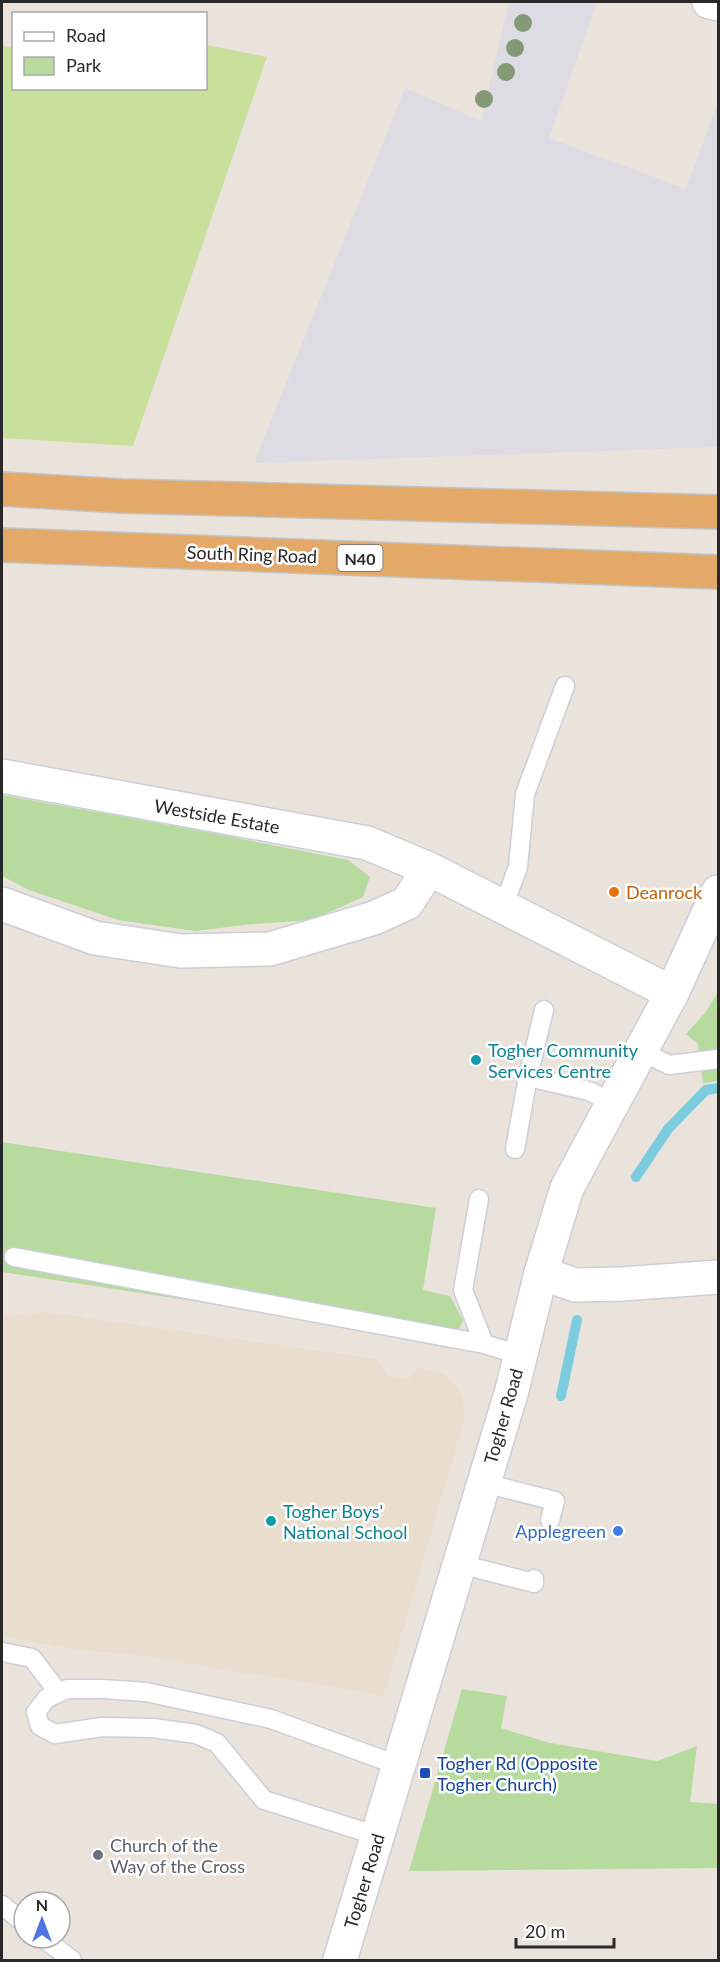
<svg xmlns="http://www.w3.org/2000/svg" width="720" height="1962" viewBox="0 0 720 1962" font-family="Lato,sans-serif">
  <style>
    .industrial { fill: #dedce3 }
    .education { fill: #e9dece }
    .green { fill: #b7da9f }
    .pitch { fill: #c8e09c }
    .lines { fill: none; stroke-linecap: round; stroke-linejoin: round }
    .stream { stroke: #7bccdf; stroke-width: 10 }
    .service-casing { stroke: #cbcfd9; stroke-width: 21 }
    .minor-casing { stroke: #cbcfd9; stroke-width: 36 }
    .tertiary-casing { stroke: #cbcfd9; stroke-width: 36 }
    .trunk-casing { stroke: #c3c3c3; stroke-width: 36 }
    .service { stroke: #fff; stroke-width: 18 }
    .minor { stroke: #fff; stroke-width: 33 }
    .tertiary { stroke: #fff; stroke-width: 33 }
    .trunk { stroke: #e4a969; stroke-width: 33 }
    .tree { fill: #859976 }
    .food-dot { fill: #e8710a; stroke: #fff; stroke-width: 2 }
    .culture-dot { fill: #0f9aa8; stroke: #fff; stroke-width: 2 }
    .shop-dot { fill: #3f7fe0; stroke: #fff; stroke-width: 2 }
    .transit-dot { fill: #1a4fb4; stroke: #fff; stroke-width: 2 }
    .worship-dot { fill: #6b7280; stroke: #fff; stroke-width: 2 }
    .labels { text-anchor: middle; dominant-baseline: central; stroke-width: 5; stroke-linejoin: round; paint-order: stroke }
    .shield { fill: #fff; stroke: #696969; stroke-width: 1.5 }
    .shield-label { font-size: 16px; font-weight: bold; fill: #292929 }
    .street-label { font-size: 18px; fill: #292929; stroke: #fff }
    .food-label { font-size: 18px; fill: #c56008; stroke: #fff; text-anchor: start }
    .culture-label { font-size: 18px; fill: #0d838f; stroke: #fff; text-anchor: start }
    .shop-label { font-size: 18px; fill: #366cbe; stroke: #fff; text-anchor: end }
    .transit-label { font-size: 18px; fill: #164399; stroke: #fff; text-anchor: start }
    .worship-label { font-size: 18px; fill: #5b616d; stroke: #fff; text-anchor: start }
  </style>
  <rect width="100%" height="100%" fill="#e9e3dc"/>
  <path class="industrial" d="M509,2H597L549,138L686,189L718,102V447L254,463L405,88L481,121Z"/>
  <path class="education" d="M45,1312L377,1359L388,1376L408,1378L418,1367L444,1374L457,1387L462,1398L465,1418L384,1696L144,1656L73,1649L2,1637V1314L12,1315Z"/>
  <path class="green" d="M2,795L196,830L348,860L370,877L363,897L312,920L253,924L195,931L118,920L29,890L2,876Z
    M718,992V1081L703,1083L698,1044L686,1034L705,1013Z
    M2,1142L436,1208L423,1290L450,1296L463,1320L451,1349L385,1330L2,1272Z
    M462,1689L507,1696L501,1728L550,1743L657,1761L697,1746L690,1802L718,1804V1868L409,1871Z"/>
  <path class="pitch" d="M2,45L13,48L14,88H206V45L267,57L133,446L2,438Z"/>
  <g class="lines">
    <path class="stream" d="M636,1177L668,1129L706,1090L718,1088
      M561,1396L577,1320"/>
    <g class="service-casing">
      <path id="service" d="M503,907L518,867L525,794L565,686
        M641,1051L669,1065L718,1059
        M528,1077L589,1091L612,1103
        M515,1149L528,1077L544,1010
        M479,1199L463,1290L484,1344L520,1355
        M14,1257L484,1344
        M484,1483L555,1501L550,1520
        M460,1564L534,1583V1579
        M2,1652L32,1658L58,1692
        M378,1836L264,1800L217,1743L196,1734L153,1728L102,1727L55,1734L40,1726L36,1712L47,1698L67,1689H103L146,1692L271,1719L400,1766
        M2,1905L24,1923
        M43,1938L72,1960"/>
    </g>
    <g class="minor-casing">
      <path id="minor" d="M709,2L718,4
        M2,776L367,843L429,869L672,993
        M2,904L95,938L181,951L270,949L374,918L407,903L429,869
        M541,1273L575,1285L622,1284L718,1277"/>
    </g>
    <g class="tertiary-casing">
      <path id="tertiary" d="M340,1960L512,1390L541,1273L567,1188L672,993L718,892"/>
    </g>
    <g class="trunk-casing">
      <path id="trunk" d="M2,489L122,496L718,512
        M2,545L718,572"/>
    </g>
    <use href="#service" class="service"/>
    <use href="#minor" class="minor"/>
    <use href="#tertiary" class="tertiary"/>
    <use href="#trunk" class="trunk"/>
  </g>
  <g class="tree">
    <circle cx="523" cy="23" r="9"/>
    <circle cx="515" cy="48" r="9"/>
    <circle cx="506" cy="72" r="9"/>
    <circle cx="484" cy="99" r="9"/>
  </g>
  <circle class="food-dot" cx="614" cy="892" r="6"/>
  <g class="culture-dot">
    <circle cx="476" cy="1060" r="6"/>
    <circle cx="271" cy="1521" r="6"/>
  </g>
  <circle class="shop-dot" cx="618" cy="1531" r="6"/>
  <rect class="transit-dot" x="419" y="1767" width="12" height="12" rx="3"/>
  <circle class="worship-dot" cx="98" cy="1855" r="6"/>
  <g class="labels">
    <rect class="shield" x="337.5" y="545" width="45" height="26" rx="4.5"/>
    <g class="shield-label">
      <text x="360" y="558">N40</text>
    </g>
    <g class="street-label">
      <text transform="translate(252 554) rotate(2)">South Ring Road</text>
      <text transform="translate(217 816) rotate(10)">Westside Estate</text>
      <text transform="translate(503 1416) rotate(-74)">Togher Road</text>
      <text transform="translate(364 1881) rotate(-73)">Togher Road</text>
    </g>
    <g class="food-label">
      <text x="626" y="892">Deanrock</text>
    </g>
    <g class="culture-label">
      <text x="488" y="1050">Togher Community<tspan x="488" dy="21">Services Centre</tspan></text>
      <text x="283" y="1511">Togher Boys'<tspan x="283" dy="21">National School</tspan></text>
    </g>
    <g class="shop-label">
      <text x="606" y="1531">Applegreen</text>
    </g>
    <g class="transit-label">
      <text x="437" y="1763">Togher Rd (Opposite<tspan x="437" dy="21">Togher Church)</tspan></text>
    </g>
    <g class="worship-label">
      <text x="110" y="1845">Church of the<tspan x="110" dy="21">Way of the Cross</tspan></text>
    </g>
  </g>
  <rect width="720" height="1962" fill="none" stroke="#292929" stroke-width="6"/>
  <rect x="12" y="12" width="195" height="78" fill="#ffffff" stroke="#a9a9a9" stroke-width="1.5"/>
  <rect x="24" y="32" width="30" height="9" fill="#ffffff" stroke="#a9a9a9" stroke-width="1.5"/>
  <text x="66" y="42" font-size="18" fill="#292929">Road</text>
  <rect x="24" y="57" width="30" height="18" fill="#b7da9f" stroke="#a9a9a9" stroke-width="1.5"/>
  <text x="66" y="72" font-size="18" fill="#292929">Park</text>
  <g transform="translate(42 1920)"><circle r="28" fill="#ffffff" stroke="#a9a9a9" stroke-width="1.5"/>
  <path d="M0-4.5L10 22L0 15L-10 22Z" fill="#4f76e4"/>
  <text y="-9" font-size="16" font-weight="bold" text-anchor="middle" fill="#292929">N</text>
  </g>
  <path d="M516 1938v9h98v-9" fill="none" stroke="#292929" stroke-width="3"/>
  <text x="525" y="1938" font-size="18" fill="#292929" stroke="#ffffff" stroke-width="4.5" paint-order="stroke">20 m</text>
</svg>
